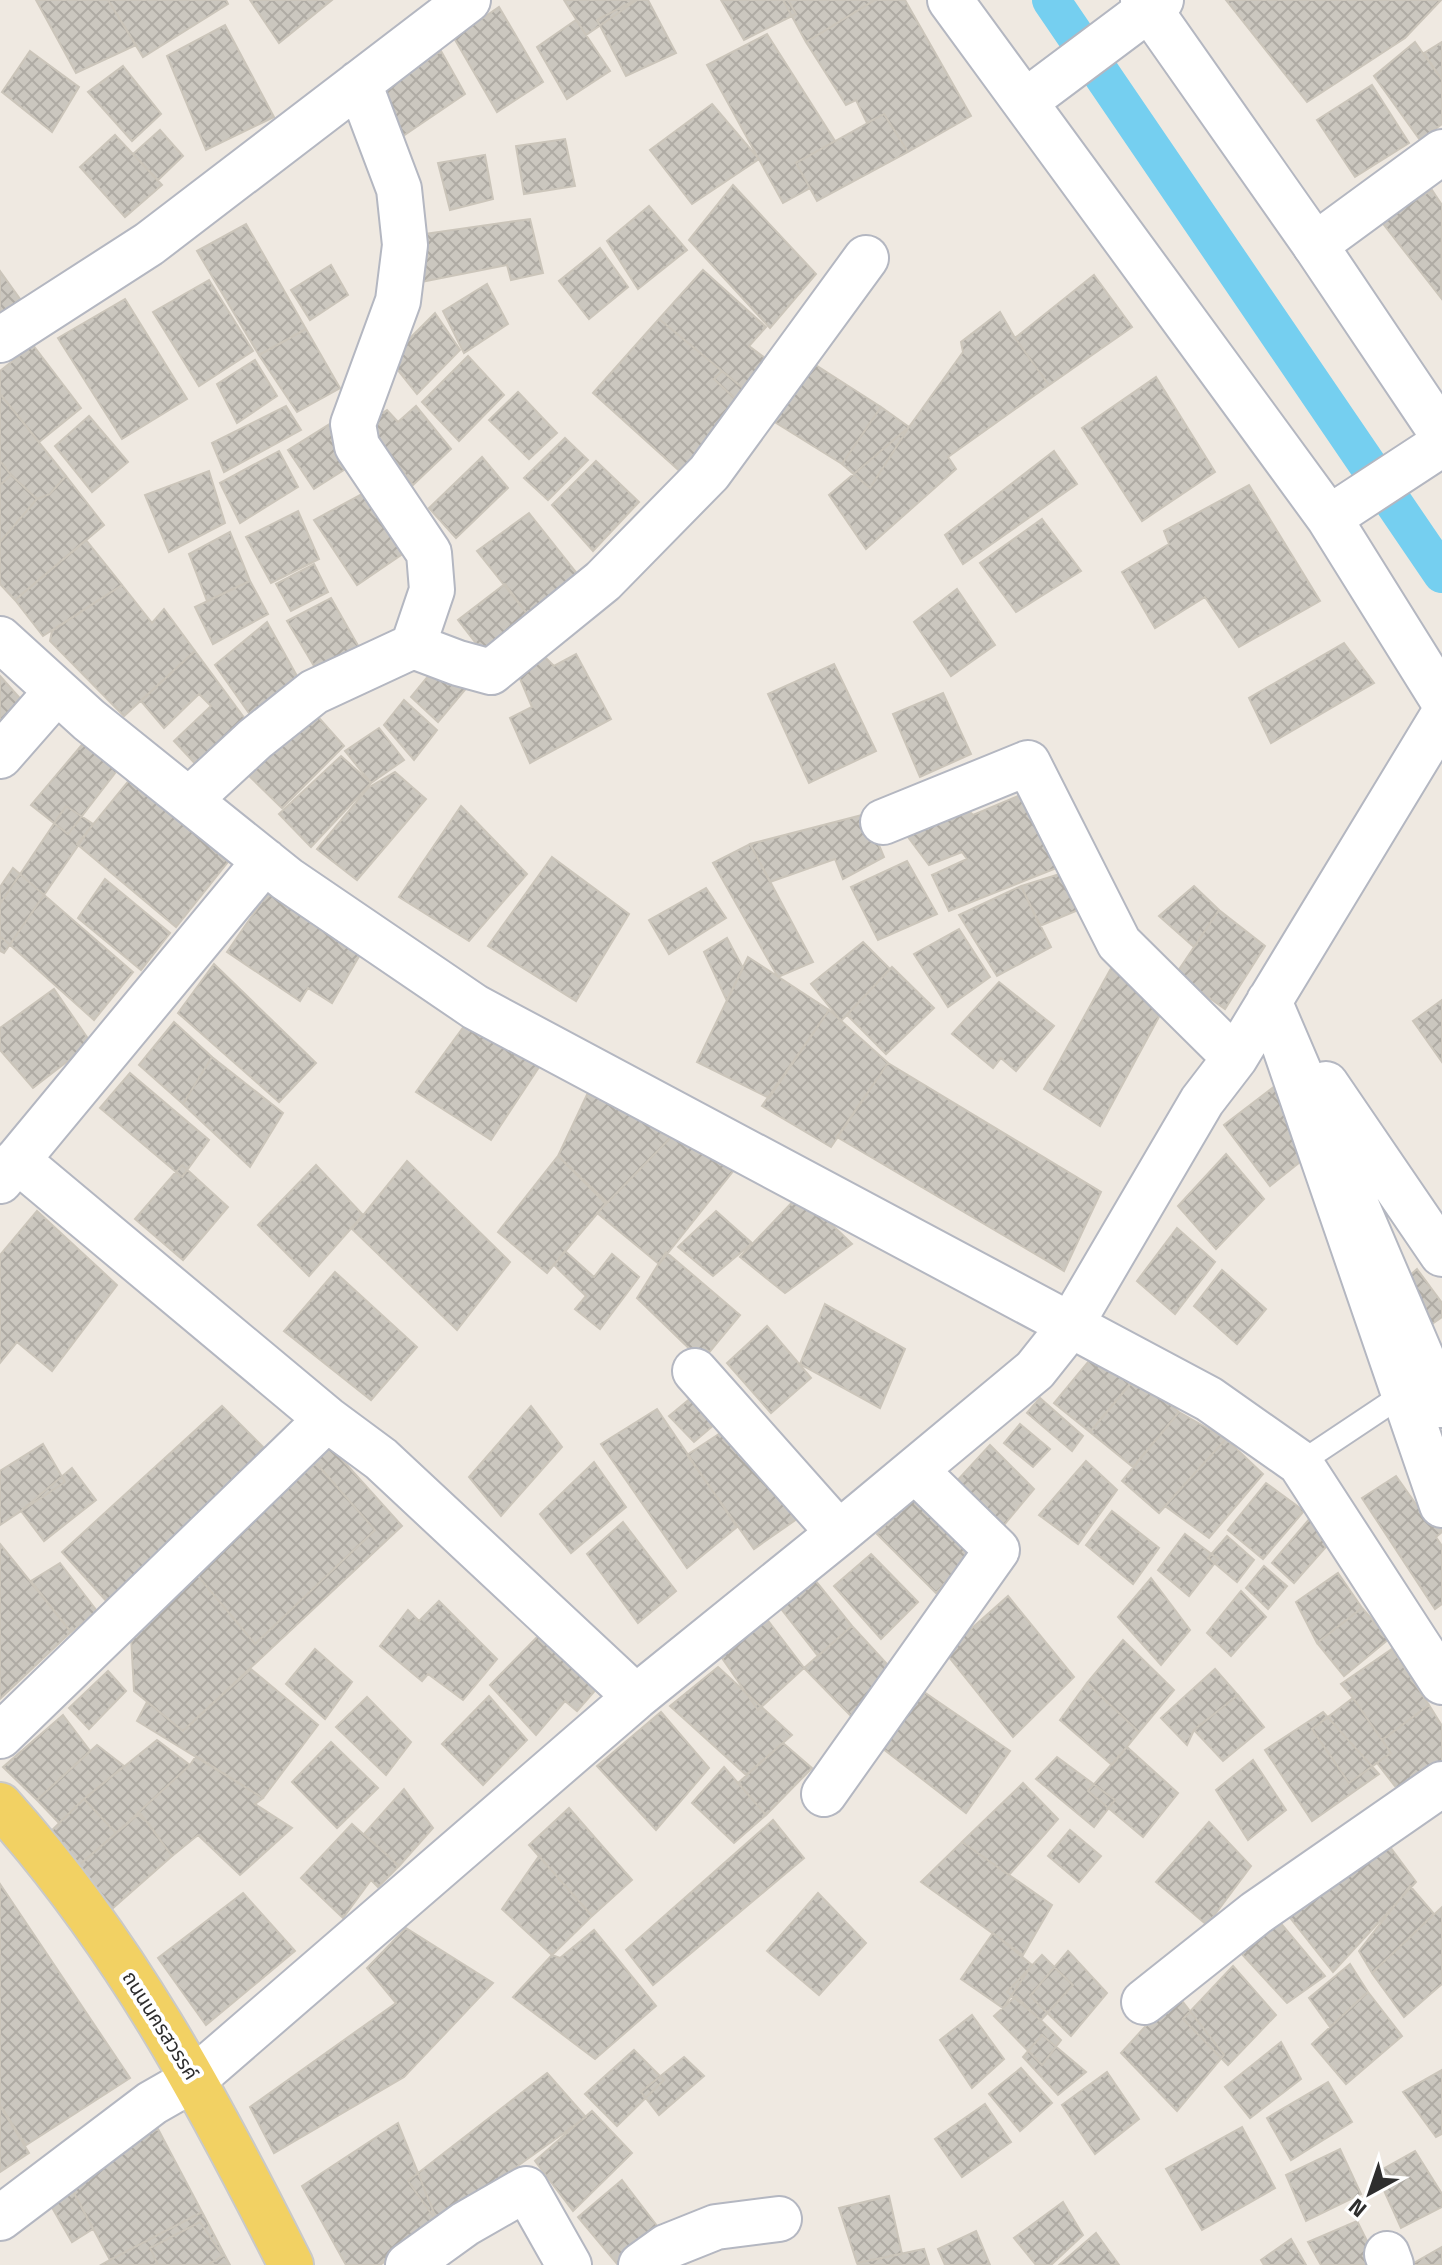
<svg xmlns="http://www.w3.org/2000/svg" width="1442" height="2265" viewBox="0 0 1442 2265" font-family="'Titillium Web','Noto Sans Thai',sans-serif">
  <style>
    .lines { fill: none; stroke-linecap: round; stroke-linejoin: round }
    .canal { stroke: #75cff0; stroke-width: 38 }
    .building { fill: url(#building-cross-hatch); stroke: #cbc5ba; stroke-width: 2 }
    .lane-casing { stroke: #b4b7c1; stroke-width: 26 }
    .street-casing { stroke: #b4b7c1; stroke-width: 48 }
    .secondary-casing { stroke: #b4b7c1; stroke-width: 48 }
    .primary-casing { stroke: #c9c9c9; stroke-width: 48 }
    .lane { stroke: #fff; stroke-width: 22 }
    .street { stroke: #fff; stroke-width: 44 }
    .secondary { stroke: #fff; stroke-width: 44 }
    .primary { stroke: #f2d163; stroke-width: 44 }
    .labels { text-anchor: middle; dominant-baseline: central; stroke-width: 8; stroke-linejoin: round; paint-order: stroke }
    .street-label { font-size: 20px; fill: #2e2e2e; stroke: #fff }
  </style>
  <defs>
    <pattern id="building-cross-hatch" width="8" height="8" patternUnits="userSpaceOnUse" patternTransform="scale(2)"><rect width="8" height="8" fill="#cbc7bf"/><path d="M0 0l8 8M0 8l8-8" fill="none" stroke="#afaba4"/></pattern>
  </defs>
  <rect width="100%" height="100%" fill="#efe9e1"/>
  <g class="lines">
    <path class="canal" d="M1051,0L1442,574"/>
  </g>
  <path class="building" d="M36,0H108L136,45L76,73Z
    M108,0H226L228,4L143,57Z
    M250,0H332L279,43Z
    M564,0H637L586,35Z
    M635,0H648L676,53L626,76L597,20Z
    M721,0H788L796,14L744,40Z
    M783,0H875L806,42Z
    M875,0H905L971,116L908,152L884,114L867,123L856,100L846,105L806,42Z
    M1226,0H1441L1405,38L1307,102Z
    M499,7L543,82L497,112L454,38Z
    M576,20L610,71L567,99L537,47Z
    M225,25L274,117L206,150L167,56Z
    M767,34L835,141L796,163L810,188L783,203L707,65Z
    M1415,42L1442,80V124L1420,140L1374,76Z
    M1442,42V80L1424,53Z
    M30,51L79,87L52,132L2,92Z
    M441,51L465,94L400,138L378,95Z
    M123,66L161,114L132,141L88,92Z
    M1372,85L1409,143L1355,177L1317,120Z
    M712,104L759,159L692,204L650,150Z
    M884,114L908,152L817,201L796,163Z
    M160,130L183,156L158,180L133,154Z
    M115,135L162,185L125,217L80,167Z
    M565,139L575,186L524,194L516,146Z
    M485,155L493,199L450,210L438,163Z
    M733,185L816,274L770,328L689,240Z
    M1432,190L1442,205L1441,298L1381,221Z
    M649,206L687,250L638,289L607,241Z
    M530,219L543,273L511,280L507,265L416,283L417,235Z
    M246,224L306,329L259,355L197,251Z
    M600,248L628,287L589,319L559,281Z
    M331,265L348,295L310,320L291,290Z
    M703,270L766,327L749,346L777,367L746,409L714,379L722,371L659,319Z
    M0,271L25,306L0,319Z
    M1094,275L1132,327L1049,385L1015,338Z
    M209,280L253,351L199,386L153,312Z
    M487,284L508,324L464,353L443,311Z
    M125,299L187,399L122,439L58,338Z
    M1000,312L1015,338L1049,385L948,457L956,469L866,549L829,495L909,427L963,352L961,342Z
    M435,313L460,350L417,394L389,359Z
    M659,319L750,394L684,475L593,393Z
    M306,329L340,388L297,412L259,355Z
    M33,345L81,408L39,442L0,394V371Z
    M468,356L504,395L459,441L422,402Z
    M255,360L277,396L237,423L217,384Z
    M811,362L881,407L842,464L773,421Z
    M1156,377L1215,472L1142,521L1082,428Z
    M518,392L557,433L529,459L489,420Z
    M0,394L66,476L50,494L37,499L11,475L0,461Z
    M286,406L301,430L224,472L212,443Z
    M416,406L451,449L413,485L367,423L387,410L398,422Z
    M881,407L909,427L870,488L842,464Z
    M89,416L128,462L92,492L55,446Z
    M333,422L355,463L314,489L288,450Z
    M565,438L588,460L548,500L524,478Z
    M279,451L298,487L240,523L220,483Z
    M1054,451L1077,484L963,564L945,535Z
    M482,457L508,488L456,538L429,508Z
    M0,461L11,475L0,485Z
    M596,461L639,502L593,551L552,505Z
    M209,471L225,523L169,552L145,495Z
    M11,475L37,499L0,542V485Z
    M66,476L104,525L15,600L0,584V542L37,499L50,494Z
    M1249,485L1320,601L1239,647L1205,597L1155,628L1122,572L1169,544L1164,531Z
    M373,488L410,549L357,585L314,520Z
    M298,511L319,559L271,583L246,537Z
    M529,513L579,576L528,615L477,551Z
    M1042,519L1081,571L1016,612L980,563Z
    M230,532L250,581L207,601L189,554Z
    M86,540L122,585L43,636L15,600Z
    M314,564L328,592L291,611L276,584Z
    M250,581L268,614L213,644L195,607Z
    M505,584L528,615L482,651L458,620Z
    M122,585L152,623L164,609L195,651L124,716L50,641L52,631Z
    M957,589L995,645L951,676L914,622Z
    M331,598L360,649L317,671L287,621Z
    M267,622L297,676L251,716L215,665Z
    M1344,643L1374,683L1271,743L1249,698Z
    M195,651L251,727L201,770L174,741L211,706L199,694L164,728L141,701Z
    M576,654L611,719L530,763L510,718L532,707L518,674L543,655L554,666Z
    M438,664L469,685L438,722L411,697Z
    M834,664L876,751L809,783L768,694Z
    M0,676L25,704L0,726Z
    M943,693L971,754L920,777L893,714Z
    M404,700L437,730L414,760L384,725Z
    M311,709L344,746L282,808L245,772Z
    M379,728L404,760L371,783L345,751Z
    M86,740L119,768L68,834L31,805Z
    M341,756L371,783L311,847L279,814Z
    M395,772L426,799L357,880L317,849L368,788Z
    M131,778L228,862L176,927L77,844Z
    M1025,793L1064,865L949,911L932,875L967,859L962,852L929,865L899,825L964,806L973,815Z
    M66,806L93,824L4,953L0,951V904Z
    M461,806L527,874L469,941L399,897Z
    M866,814L884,857L843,879L835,859L770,882L750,844Z
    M750,844L813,962L778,977L713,863Z
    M552,857L629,914L576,1001L488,946Z
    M907,861L937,914L878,940L851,887Z
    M13,868L133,972L94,1020L0,936V887Z
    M1066,872L1083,908L1040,926L1021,886Z
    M105,879L170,933L141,970L78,918Z
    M275,883L365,946L332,1003L308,988L300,1001L227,952Z
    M1021,886L1051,947L997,976L959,915Z
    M1194,886L1219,910L1194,947L1159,916Z
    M706,888L726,918L669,954L649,920Z
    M1219,910L1265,946L1225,1009L1176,974Z
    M959,929L990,977L948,1007L914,954Z
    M727,938L743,968L727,1001L704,952Z
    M863,942L890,969L841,1021L811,984Z
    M748,957L829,1010L769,1098L697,1062Z
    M1114,963L1167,1002L1100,1126L1044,1089Z
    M214,964L316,1063L279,1102L178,1013Z
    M892,967L934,1008L886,1054L847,1015Z
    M999,982L1054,1026L1016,1071L1001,1058L993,1068L952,1034Z
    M54,989L91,1043L33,1088L0,1050V1028Z
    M1442,1000V1062L1413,1021Z
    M829,1010L888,1063L831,1147L762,1106Z
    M470,1018L543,1061L491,1140L416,1092Z
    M174,1022L212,1057L183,1104L139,1065Z
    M212,1057L283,1113L250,1167L183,1104Z
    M888,1063L1101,1192L1064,1271L837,1137Z
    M1296,1070L1340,1130L1270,1186L1224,1125Z
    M130,1073L209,1140L182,1177L100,1108Z
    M592,1084L679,1129L606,1204L558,1156Z
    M679,1129L738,1165L659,1264L597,1213Z
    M1226,1154L1264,1199L1216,1249L1178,1206Z
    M558,1156L607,1202L547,1273L498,1232Z
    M407,1161L510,1262L457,1330L352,1229Z
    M182,1165L228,1207L183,1260L135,1219Z
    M316,1165L363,1215L309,1276L258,1225Z
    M800,1194L852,1244L785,1293L740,1257Z
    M37,1211L117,1285L52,1371L17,1342L0,1363V1255Z
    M716,1211L752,1243L713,1276L678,1247Z
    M1177,1228L1215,1262L1175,1314L1137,1281Z
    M565,1251L594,1277L612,1254L639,1277L600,1329L575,1309L586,1296L554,1265Z
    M666,1252L740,1315L702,1361L637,1298Z
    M1417,1269L1442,1303V1317L1422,1331L1391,1292Z
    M1222,1270L1266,1309L1237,1344L1194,1306Z
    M335,1272L417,1347L371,1400L284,1331Z
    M825,1304L905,1349L880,1408L800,1364Z
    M767,1326L811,1378L771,1413L727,1363Z
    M1094,1355L1130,1384L1090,1432L1054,1403Z
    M1138,1375L1179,1412L1133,1467L1090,1432Z
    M704,1387L728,1413L694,1442L669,1416Z
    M1040,1398L1083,1436L1072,1451L1027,1413Z
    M222,1406L273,1457L109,1604L62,1552Z
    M531,1406L562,1447L501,1516L469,1477Z
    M657,1409L737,1527L687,1568L601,1444Z
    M1179,1412L1226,1439L1159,1513L1122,1481Z
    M737,1422L804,1514L754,1549L687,1455Z
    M1020,1424L1050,1449L1033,1467L1004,1443Z
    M1226,1439L1263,1474L1209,1538L1165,1506Z
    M43,1444L65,1482L0,1525V1471Z
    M328,1444L402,1526L183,1731L134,1691L131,1636Z
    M990,1445L1034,1489L999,1531L954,1484Z
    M1086,1461L1117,1490L1078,1544L1039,1515Z
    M594,1462L626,1507L571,1553L540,1514Z
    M316,1463L375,1530L255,1644L193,1570Z
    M72,1468L96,1500L44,1541L21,1511Z
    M1396,1476L1418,1507L1433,1498L1442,1510V1532L1436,1537L1442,1546V1604L1435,1609L1362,1498Z
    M1266,1483L1304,1511L1263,1559L1228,1530Z
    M922,1487L979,1545L936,1593L877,1534Z
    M1112,1511L1159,1548L1133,1584L1086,1545Z
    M1311,1517L1332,1540L1294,1583L1272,1563Z
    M623,1522L676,1591L638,1623L587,1554Z
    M1185,1534L1218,1559L1189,1596L1158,1570Z
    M1227,1536L1254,1560L1237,1582L1208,1558Z
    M0,1544L71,1632L0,1699Z
    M871,1554L918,1602L881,1639L834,1586Z
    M60,1563L97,1611L71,1632L31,1581Z
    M1264,1566L1287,1586L1268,1609L1246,1588Z
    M806,1569L852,1626L818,1656L771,1596Z
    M1338,1573L1362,1608L1317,1643L1296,1602Z
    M1151,1578L1190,1630L1161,1665L1118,1617Z
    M1241,1591L1266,1617L1231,1656L1207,1633Z
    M1008,1596L1074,1677L1013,1737L945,1652Z
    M439,1601L497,1659L463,1700L428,1674L422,1681L380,1646L408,1610L419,1621Z
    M1362,1608L1389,1639L1344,1676L1317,1643Z
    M763,1614L804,1668L758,1710L713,1645Z
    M852,1626L897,1675L853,1718L804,1668Z
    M546,1628L599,1686L577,1711L565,1701L536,1735L490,1685Z
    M1123,1640L1174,1690L1139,1732L1087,1683Z
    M315,1649L352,1682L325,1719L286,1684Z
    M1392,1649L1429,1705L1382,1740L1353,1698L1341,1684Z
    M718,1667L792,1735L746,1775L670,1706Z
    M251,1669L318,1725L263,1798L137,1721L147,1702L183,1731Z
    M1215,1669L1238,1695L1194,1730L1187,1745L1161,1718Z
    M108,1671L126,1691L89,1729L69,1708Z
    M1087,1683L1139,1732L1112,1765L1060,1720Z
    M924,1692L1010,1751L966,1813L882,1748Z
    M1238,1695L1264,1727L1223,1761L1194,1730Z
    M489,1696L527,1740L483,1785L442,1744Z
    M367,1697L411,1742L386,1775L336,1727Z
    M1353,1698L1391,1753L1349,1783L1312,1729Z
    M1429,1705L1442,1726V1765L1401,1794L1377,1763L1391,1753L1382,1740Z
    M661,1712L709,1768L656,1830L597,1766Z
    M1323,1712L1379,1774L1312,1821L1265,1750Z
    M63,1715L90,1751L37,1800L3,1767Z
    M157,1740L190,1765L116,1833L84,1799Z
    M331,1742L378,1788L337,1828L292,1782Z
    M783,1743L812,1768L766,1815L738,1783Z
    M97,1745L124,1766L84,1799L59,1823L37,1800Z
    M1127,1747L1178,1793L1143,1837L1088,1791Z
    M196,1756L263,1798L255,1804L292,1828L240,1875L198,1835L172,1856L148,1823L137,1814L190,1765Z
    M1057,1757L1115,1800L1094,1827L1036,1779Z
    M1253,1760L1286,1810L1248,1840L1216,1790Z
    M724,1767L766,1815L734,1843L692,1803Z
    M1023,1783L1058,1819L1009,1875L962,1842Z
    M404,1789L433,1828L399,1866L364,1834Z
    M84,1799L116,1833L77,1867L42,1840Z
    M569,1808L632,1880L592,1916L529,1845Z
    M140,1813L172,1856L113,1908L77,1867Z
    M773,1820L804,1858L653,1985L626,1950Z
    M1209,1822L1251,1866L1207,1925L1156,1882Z
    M352,1824L399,1866L378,1887L371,1880L343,1918L301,1878Z
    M1070,1830L1101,1856L1079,1882L1048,1856Z
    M1382,1836L1416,1882L1333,1972L1287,1914Z
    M962,1842L1052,1905L1023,1955L921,1882Z
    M539,1856L592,1916L552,1955L502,1909Z
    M0,1884L130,2078L26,2145L0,2105Z
    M1410,1886L1434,1914L1372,1973L1359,1951Z
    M243,1893L295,1951L206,2025L158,1958Z
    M818,1893L866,1943L819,1995L767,1951Z
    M1442,1907V1984L1404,2017L1372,1973Z
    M1278,1920L1325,1976L1287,2003L1238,1950Z
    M406,1928L493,1983L404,2077L274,2153L250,2107L396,2003L367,1968Z
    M594,1930L656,2006L595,2059L513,1997L552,1955L560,1958Z
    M993,1933L1032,1965L1003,2008L961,1979Z
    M1068,1951L1107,1993L1071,2036L1030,1996Z
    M1042,1955L1073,1985L1041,2020L1007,1992Z
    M1350,1964L1368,1992L1330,2027L1309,1998Z
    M1233,1966L1276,2015L1228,2065L1183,2019Z
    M1368,1992L1402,2036L1346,2084L1312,2044Z
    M1176,1993L1224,2055L1177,2111L1121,2053Z
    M1016,1996L1061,2040L1042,2065L994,2016Z
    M972,2015L1004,2059L972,2088L940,2040Z
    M1042,2035L1086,2072L1058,2095L1023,2057Z
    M1281,2042L1301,2079L1250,2118L1225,2087Z
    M634,2050L664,2080L617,2126L585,2094Z
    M684,2057L704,2076L659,2115L641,2092Z
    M1021,2068L1052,2103L1020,2131L989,2094Z
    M1442,2070V2134L1436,2137L1403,2092Z
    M1107,2072L1139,2119L1095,2154L1062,2105Z
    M547,2073L586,2117L438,2223L408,2181Z
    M1328,2082L1352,2122L1291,2160L1267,2118Z
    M985,2104L1011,2142L962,2177L935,2139Z
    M0,2106L29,2153L0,2172Z
    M592,2111L632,2153L573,2211L535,2161Z
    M398,2123L438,2223L380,2265H346L302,2186Z
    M1242,2127L1275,2188L1202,2230L1166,2169Z
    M158,2129L202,2212L110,2260L67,2180Z
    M1340,2149L1361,2194L1306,2221L1286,2175Z
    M1415,2151L1442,2194V2207L1401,2228L1376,2173Z
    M622,2180L661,2231L623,2265H618L578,2217Z
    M69,2184L93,2229L72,2242L46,2197Z
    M889,2196L902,2254L857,2263L839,2208Z
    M1063,2202L1083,2235L1051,2265H1036L1014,2238Z
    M202,2212L230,2265H101L110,2260Z
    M1357,2221L1379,2265H1321L1308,2242Z
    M200,2222L223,2256L207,2265H158L150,2248Z
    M976,2231L990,2265H945L938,2249Z
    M1096,2233L1119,2265H1059Z
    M1291,2239L1306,2265H1264L1261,2260Z
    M1442,2247V2265H1412V2264Z
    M924,2249L929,2265H858L857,2263Z"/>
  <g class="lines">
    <g class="lane-casing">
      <path id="lane" d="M1300,1463L1408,1391"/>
    </g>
    <g class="street-casing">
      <path id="street" d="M359,83L399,189L405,245L398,301L353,424L357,446L429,553L432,590L413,646
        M1026,101L1161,0
        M1315,245L1442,152
        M0,340L149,244L468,0
        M0,639L89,720L287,879L475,1007L1209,1399L1300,1463L1442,1682
        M0,756L57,691
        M189,800L255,739L314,692L413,646L458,663L491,672L603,581L709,473L866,258
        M883,822L1028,763L1119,943L1235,1058
        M1326,1084L1442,1254
        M17,1160L327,1419L381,1459L636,1697
        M0,1181L265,861
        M695,1371L839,1533
        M1442,1405L1269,1001L1442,1505
        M0,1736L327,1419
        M824,1794L997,1550L915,1470
        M1144,2002L1256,1913L1442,1784
        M0,2218L152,2103L194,2079L636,1697L839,1533L1035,1370L1070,1326L1202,1101L1235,1058L1442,717
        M1387,2254L1391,2265
        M408,2265L465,2224L526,2189L569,2265
        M641,2265L666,2247L716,2227L779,2219"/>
    </g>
    <g class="secondary-casing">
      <path id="secondary" d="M950,0L1329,518L1442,699
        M1143,0L1315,245L1442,434
        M1329,518L1442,444"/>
    </g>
    <g class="primary-casing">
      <path id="primary" d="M0,1805C125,1944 208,2100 291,2265"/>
    </g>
    <use href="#lane" class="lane"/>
    <use href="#street" class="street"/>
    <use href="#secondary" class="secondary"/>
    <use href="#primary" class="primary"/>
  </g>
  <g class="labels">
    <g class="street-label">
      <text transform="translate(161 2025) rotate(58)">ถนนนครสวรรค์</text>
    </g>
  </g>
  <g transform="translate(1370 2193) rotate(220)" stroke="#ffffff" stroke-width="6" paint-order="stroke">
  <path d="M0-6L14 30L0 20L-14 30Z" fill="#2e2e2e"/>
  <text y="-12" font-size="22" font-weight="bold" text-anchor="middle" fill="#2e2e2e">N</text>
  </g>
</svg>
